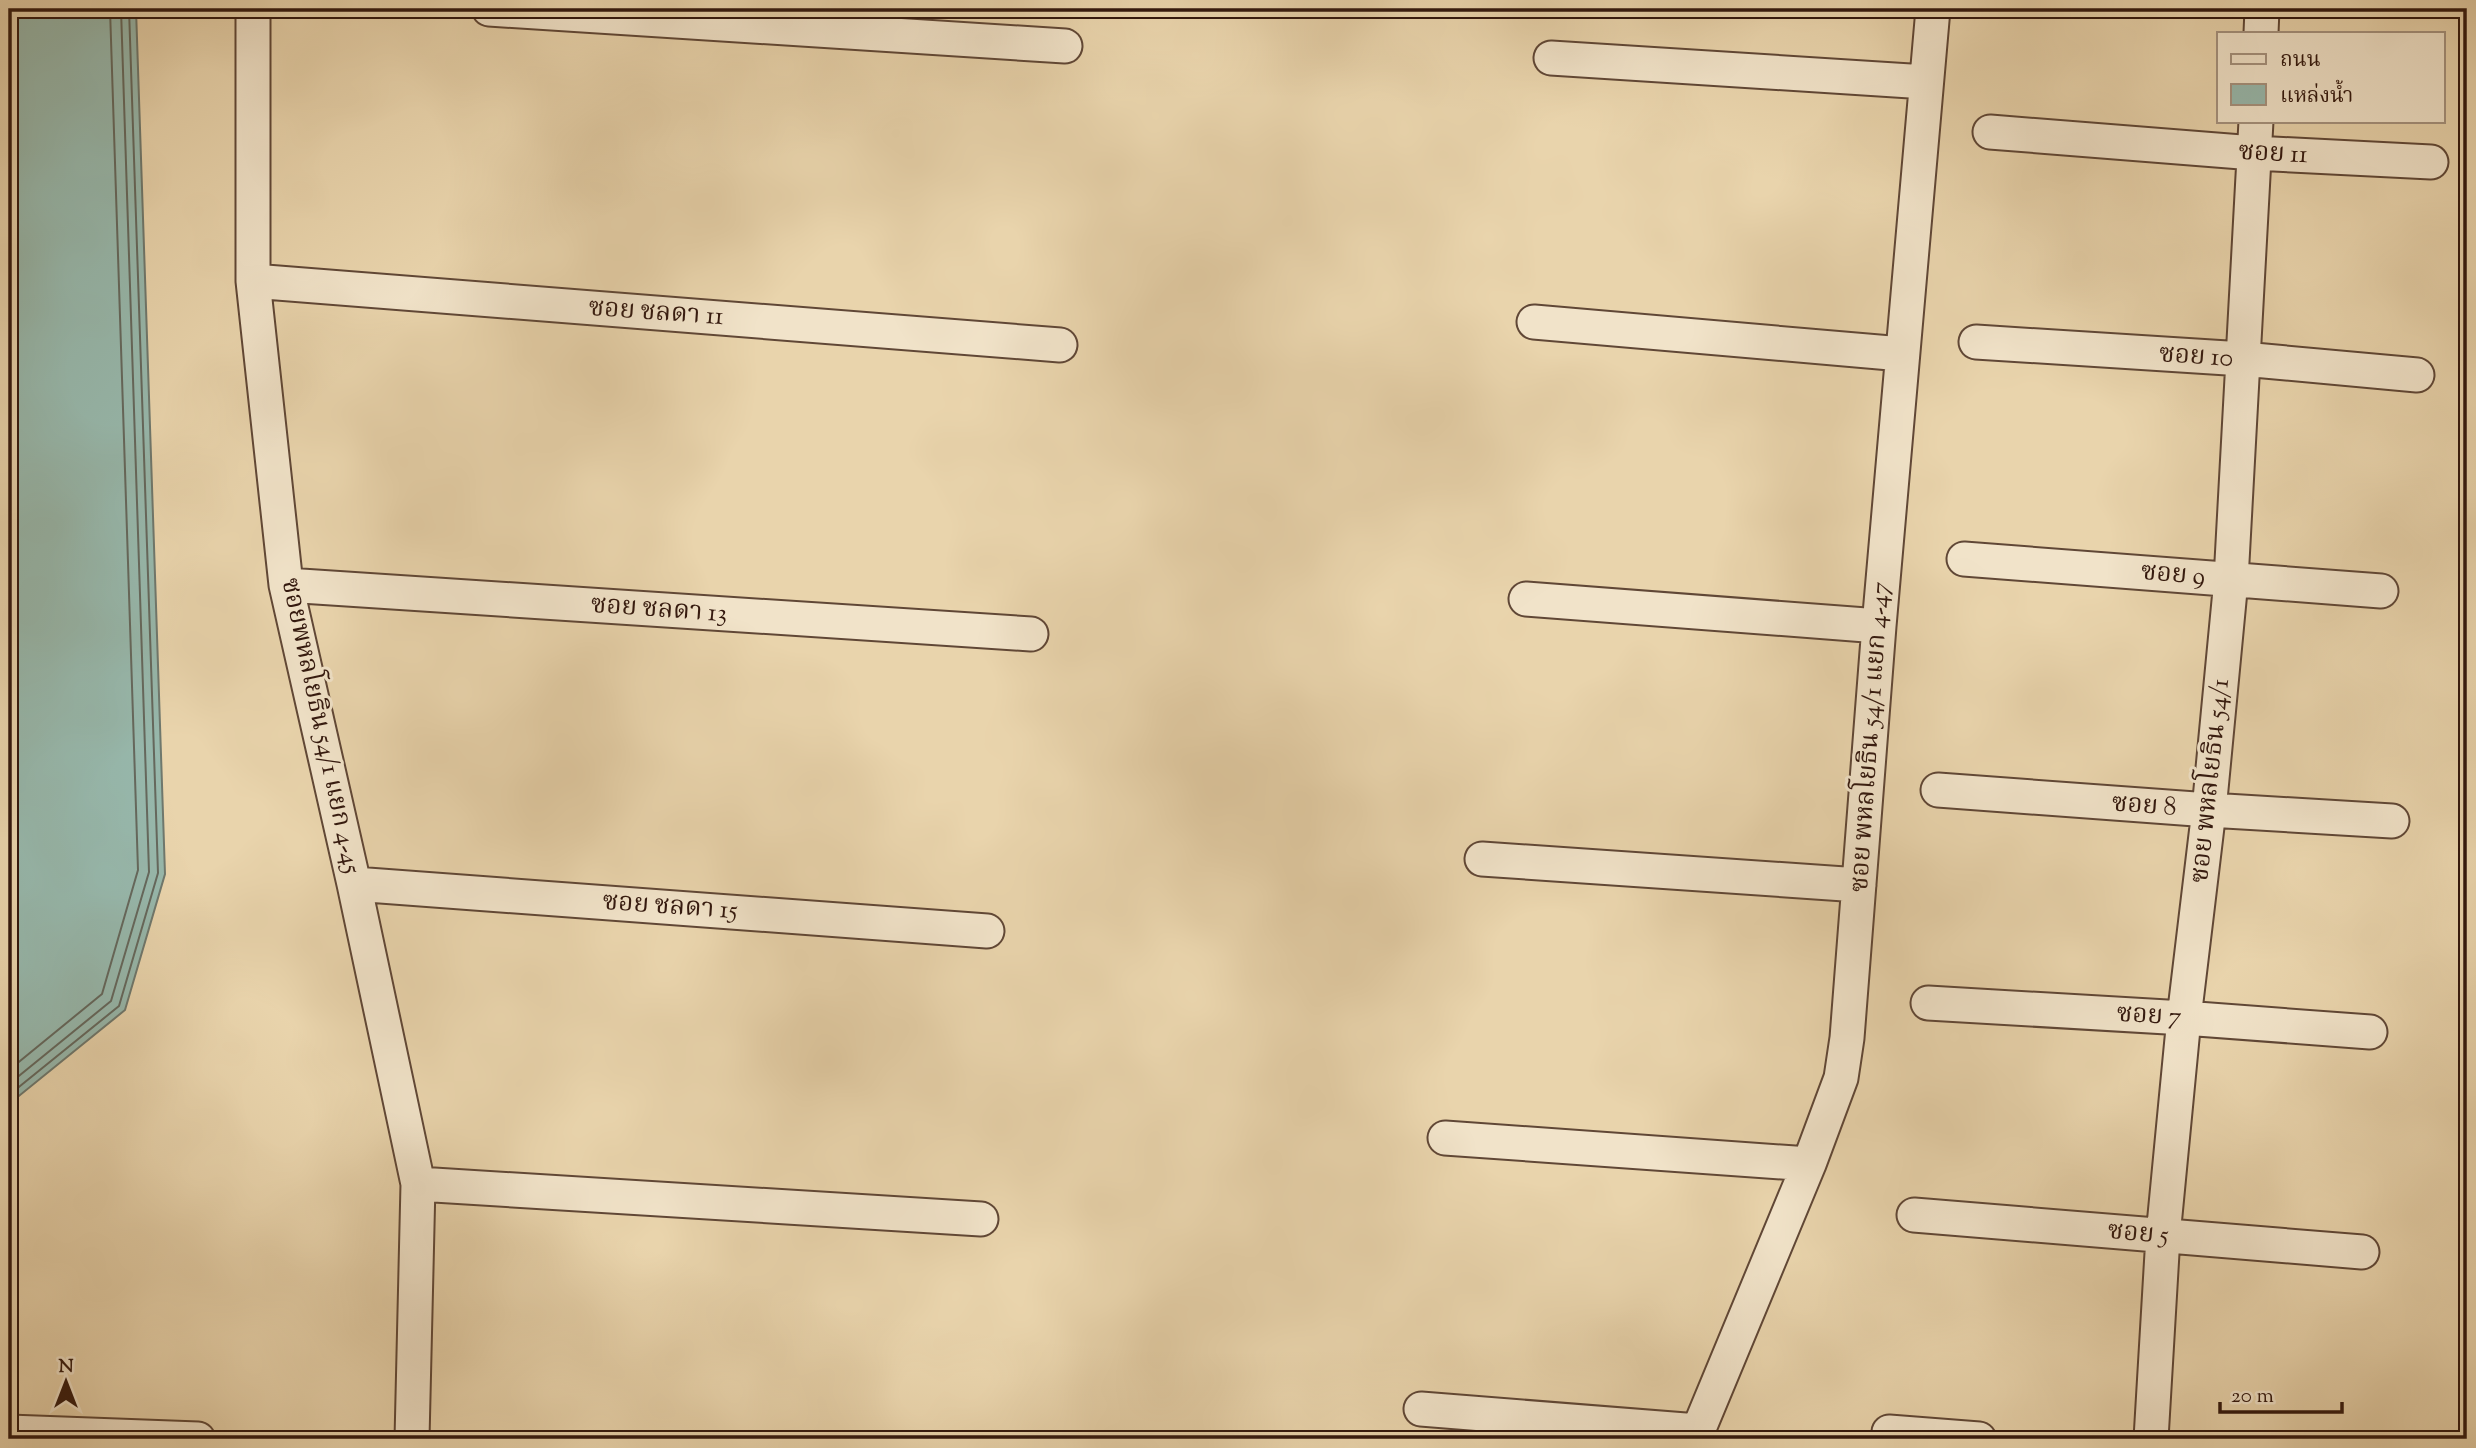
<svg xmlns="http://www.w3.org/2000/svg" width="2476" height="1448" viewBox="0 0 2476 1448" font-family="'Sorts Mill Goudy','Noto Serif Thai',serif">
  <style>
    .water { fill: #97b8ac; stroke: #6f786d; stroke-width: 2 }
    .lines { fill: none; stroke-linecap: round; stroke-linejoin: round }
    .shore { stroke: #65685d; stroke-width: 2 }
    .street-casing { stroke: #604736; stroke-width: 37 }
    .street { stroke: #f1e3c9; stroke-width: 33 }
    .labels { text-anchor: middle; dominant-baseline: central; stroke-width: 6; stroke-linejoin: round; paint-order: stroke }
    .street-label { font-size: 26px; fill: #33180e; stroke: #f1e3c9 }
  </style>
  <rect width="100%" height="100%" fill="#e9d4ac"/>
  <filter id="stains"><feTurbulence type="fractalNoise" baseFrequency=".00286" numOctaves="4"/><feColorMatrix values="0 0 0 0 .2 0 0 0 0 .09 0 0 0 0 .02 0 0 0 .5 -.17"/></filter>
  <radialGradient id="worn" r=".72"><stop offset=".6" stop-color="#630" stop-opacity="0"/><stop offset="1" stop-color="#630" stop-opacity=".3"/></radialGradient>
  <path class="water" d="M9,9H136L165,874L125,1010L9,1104Z"/>
  <g class="lines">
    <path class="shore" d="M9,1070L102,994L138,870L110,9
      M9,1084L111,1001L149,872L121,9
      M9,1095L119,1006L158,873L129,9"/>
    <g class="street-casing">
      <path id="street" d="M253,9V281L286,585L354,884L418,1184L412,1439
        M489,9L1065,46
        M2261,33L2262,9
        M1551,58L1926,82
        M1990,132L2254,153L2431,162
        M253,281L1060,345
        M1534,322L1902,354
        M1976,342L2243,359L2417,375
        M1964,559L2381,591
        M286,585L1031,634
        M1526,599L1879,626
        M1938,790L2209,810L2392,821
        M1482,859L1859,885
        M354,884L987,931
        M1928,1003L2184,1018L2370,1032
        M1445,1138L1809,1164
        M418,1184L981,1219
        M1914,1215L2362,1252
        M1421,1409L1698,1431
        M9,1432L198,1439
        M1889,1432L1979,1439
        M1697,1439L1698,1431L1809,1164L1841,1078L1847,1038L1879,626L1933,9
        M2151,1439L2163,1236L2184,1018L2209,810L2231,580L2256,121"/>
    </g>
    <use href="#street" class="street"/>
  </g>
  <g class="labels">
    <g class="street-label">
      <text transform="translate(2273 154) rotate(3)">ซอย 11</text>
      <text transform="translate(656 313) rotate(4)">ซอย ชลดา 11</text>
      <text transform="translate(2196 357) rotate(4)">ซอย 10</text>
      <text transform="translate(2173 575) rotate(5)">ซอย 9</text>
      <text transform="translate(659 610) rotate(4)">ซอย ชลดา 13</text>
      <text transform="translate(320 726) rotate(78)">ซอยพหลโยธิน 54/1 แยก 4-45</text>
      <text transform="translate(1871 737) rotate(-86)">ซอย พหลโยธิน 54/1 แยก 4-47</text>
      <text transform="translate(2211 781) rotate(-84)">ซอย พหลโยธิน 54/1</text>
      <text transform="translate(2144 806) rotate(4)">ซอย 8</text>
      <text transform="translate(670 907) rotate(4)">ซอย ชลดา 15</text>
      <text transform="translate(2149 1016) rotate(3)">ซอย 7</text>
      <text transform="translate(2138 1234) rotate(5)">ซอย 5</text>
    </g>
  </g>
  <rect width="2476" height="1448" fill="none" stroke="#e9d4ac" stroke-width="35"/>
  <rect x="10" y="10" width="2455" height="1427" fill="none" stroke="#33180e" stroke-width="3.5"/>
  <rect x="18" y="18" width="2441" height="1413" fill="none" stroke="#33180e" stroke-width="2"/>
  <rect x="2217" y="32" width="228" height="91" fill="#f1e3c9" stroke="#a5927e" stroke-width="2"/>
  <rect x="2231" y="54" width="35" height="10" fill="#f1e3c9" stroke="#a5927e" stroke-width="2"/>
  <text x="2280" y="66" font-size="21" fill="#33180e">ถนน</text>
  <rect x="2231" y="84" width="35" height="21" fill="#97b8ac" stroke="#a5927e" stroke-width="2"/>
  <text x="2280" y="102" font-size="21" fill="#33180e">แหล่งน้ำ</text>
  <g transform="translate(66 1382)" stroke="#f1e3c9" stroke-width="5" paint-order="stroke">
  <path d="M0-5L12 26L0 18L-12 26Z" fill="#33180e"/>
  <text y="-10" font-size="19" font-weight="bold" text-anchor="middle" fill="#33180e">N</text>
  </g>
  <path d="M2220 1402v10h122v-10" fill="none" stroke="#33180e" stroke-width="3.5"/>
  <text x="2231" y="1402" font-size="21" fill="#33180e" stroke="#f1e3c9" stroke-width="5" paint-order="stroke">20 m</text>
  <rect width="100%" height="100%" filter="url(#stains)"/>
  <rect width="100%" height="100%" fill="url(#worn)"/>
</svg>
